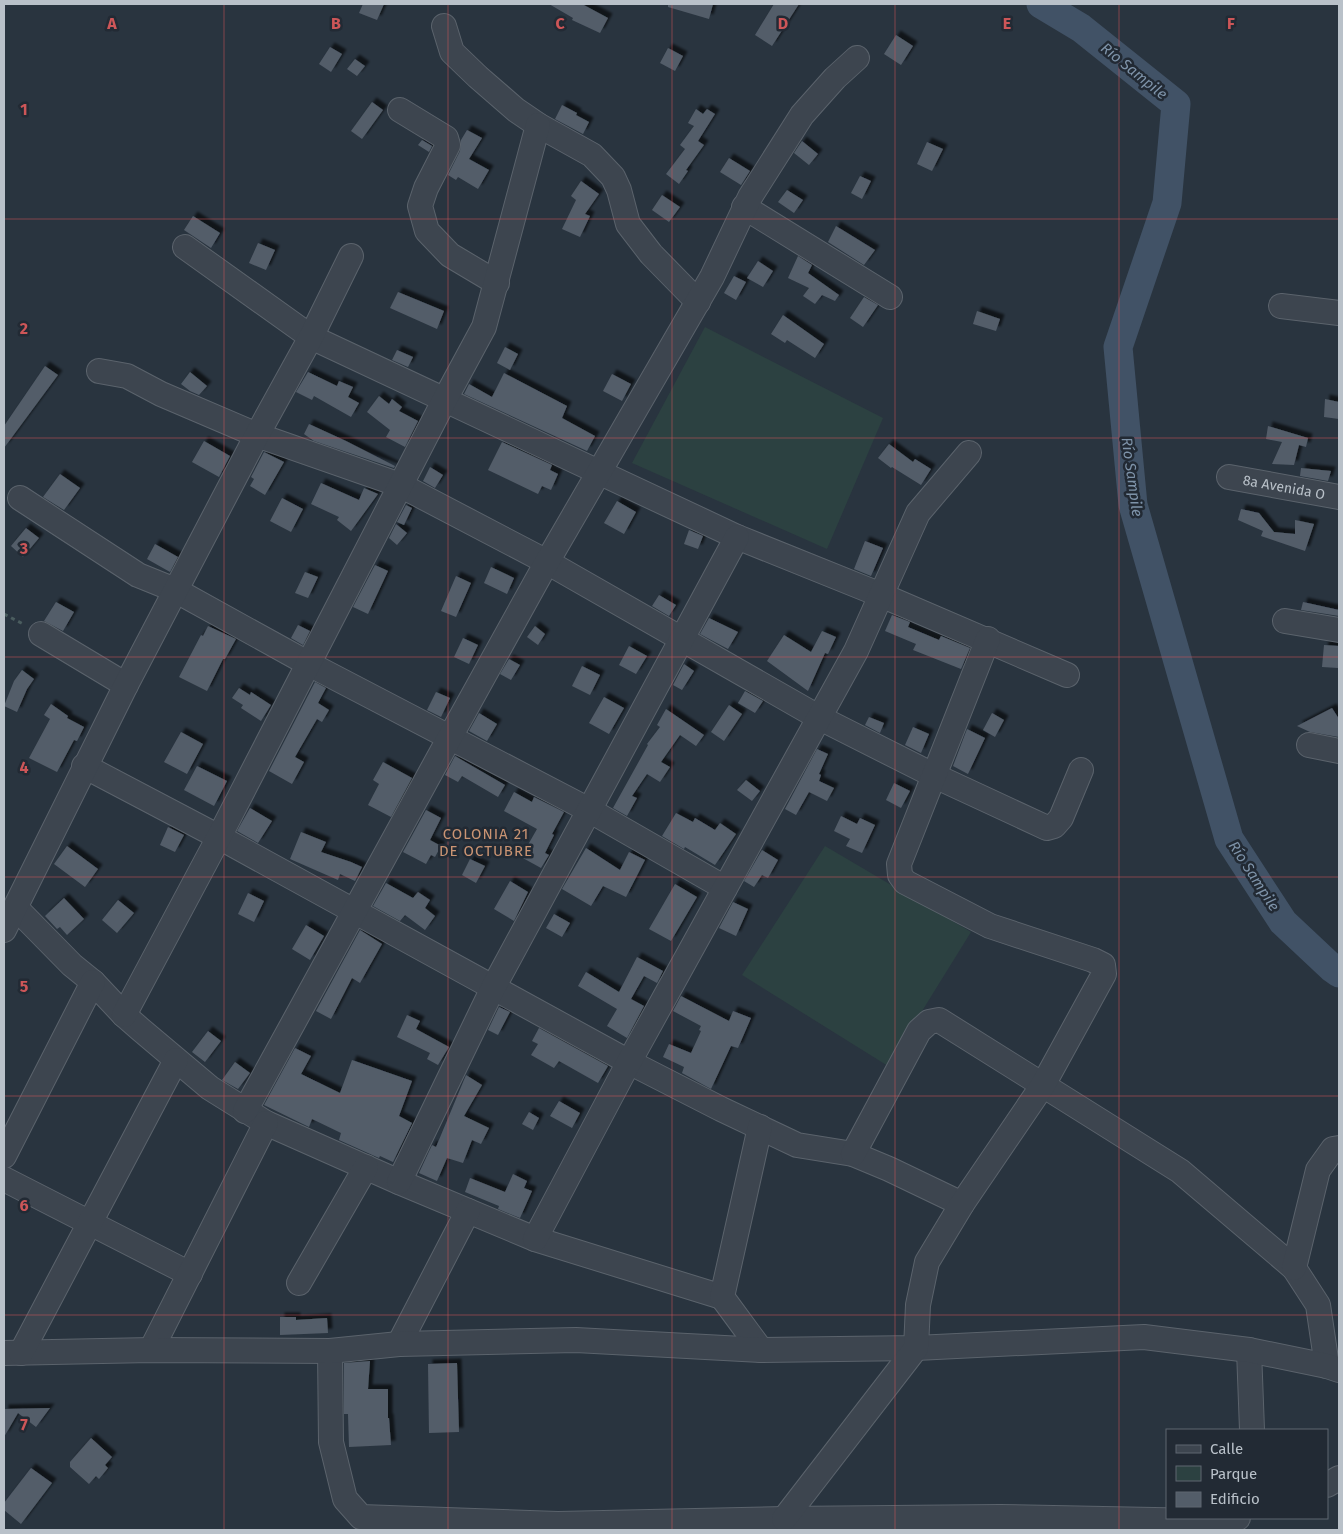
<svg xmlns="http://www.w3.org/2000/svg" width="1343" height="1534" viewBox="0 0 1343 1534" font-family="'Fira Sans',sans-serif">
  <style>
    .green { fill: #2c4141 }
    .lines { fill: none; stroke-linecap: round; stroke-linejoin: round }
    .river { stroke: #415266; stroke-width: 29 }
    .building { fill: #535d69; filter: url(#shadow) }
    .minor-casing { stroke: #5b636c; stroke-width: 26 }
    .path { stroke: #4b5d5f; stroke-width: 3; stroke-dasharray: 4 4; stroke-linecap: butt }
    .minor { stroke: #3d454f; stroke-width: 24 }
    .grid { fill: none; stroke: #cd5658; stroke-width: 1; stroke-opacity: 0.55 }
    .labels { text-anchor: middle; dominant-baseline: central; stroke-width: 5; stroke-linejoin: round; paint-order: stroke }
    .street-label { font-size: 14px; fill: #b9c1c9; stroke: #222a34 }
    .water-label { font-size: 15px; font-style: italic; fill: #7e93a9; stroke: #222a34 }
    .neighbourhood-label { font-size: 15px; letter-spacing: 1px; fill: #ca9473; stroke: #222a34 }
    .grid-label { font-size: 16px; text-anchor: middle; font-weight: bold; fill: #cd5658; stroke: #222a34; stroke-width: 5; stroke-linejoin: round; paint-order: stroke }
  </style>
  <defs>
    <filter id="shadow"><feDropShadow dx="4.5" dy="-4.5" stdDeviation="1" flood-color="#0009"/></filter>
  </defs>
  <rect width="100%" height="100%" fill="#29343f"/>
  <path class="green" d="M705,327L883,418L827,549L632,463Z
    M825,846L971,932L888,1066L742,975Z"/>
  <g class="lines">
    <path class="river" d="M1041,4L1081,28L1176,104L1167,203L1118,347L1133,505L1229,839L1283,922L1332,968L1339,973"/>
  </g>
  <path class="building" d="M363,4H384L377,20L359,13Z
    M549,4H582L608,18L600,33L572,20L573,18Z
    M668,4H713L709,19L668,7Z
    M774,4H799L772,46L755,35Z
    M896,35L913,46L901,65L884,54Z
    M330,47L342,54L331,72L319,64Z
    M668,48L683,56L675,71L660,63Z
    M355,59L365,66L357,76L347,69Z
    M372,102L383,110L362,139L351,131Z
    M562,105L577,113L576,115L589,122L583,134L555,119Z
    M696,109L703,114L707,109L715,114L698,141L704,145L686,170L688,171L679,184L666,174L685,149L680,145L694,126L688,123Z
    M467,130L482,138L469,159L489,170L478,189L458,177L456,180L448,175L460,151L461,140Z
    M422,140L432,146L429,152L418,145Z
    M802,141L818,154L809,165L794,153Z
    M927,142L943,149L932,171L917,164Z
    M729,158L750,171L741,185L720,172Z
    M860,176L871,181L862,199L851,193Z
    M581,181L599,194L585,214L590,216L580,237L562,229L576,200L571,196Z
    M787,190L803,200L794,213L778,202Z
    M662,195L680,207L669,222L652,210Z
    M193,216L220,233L211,248L184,230Z
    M836,226L875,250L864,265L828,242Z
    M258,243L275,250L266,270L249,263Z
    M798,256L812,265L808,273L839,295L835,301L822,295L815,304L803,296L809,288L788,278Z
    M758,261L773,271L763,287L747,278Z
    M734,276L746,282L736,300L724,293Z
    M398,292L444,311L437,329L390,308Z
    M864,297L878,305L863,327L850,318Z
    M977,311L1000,319L996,331L973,324Z
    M783,315L824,344L815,358L787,340L785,343L771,334Z
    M505,347L518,354L510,370L497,363Z
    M397,350L413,357L408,367L392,360Z
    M45,366L58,375L4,448V426Z
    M190,372L207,386L199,395L190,391L181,384Z
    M308,372L337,386L339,381L353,387L348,397L359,403L351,417L314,396L312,400L296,392Z
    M504,373L567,406L562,418L595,436L587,451L464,394L469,384L492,397Z
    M612,374L631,384L622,401L603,391Z
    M379,396L389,404L392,399L402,407L399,411L418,421L405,447L386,437L390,430L367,412Z
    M1325,399L1339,402V419L1324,417Z
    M309,424L346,441L395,466L394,468L314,441L304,434Z
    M1268,426L1308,438L1306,447L1299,445L1294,465L1272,464L1282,442L1266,439Z
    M204,441L230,456L219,477L192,462Z
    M502,442L552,465L550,470L558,474L551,490L542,486L538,494L488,470Z
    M889,444L913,462L915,459L931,469L921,485L892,467L891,468L878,458Z
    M264,452L284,462L265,495L250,486L254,479L251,477Z
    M430,467L443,475L435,488L423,481Z
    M1301,468L1331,471L1328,481L1300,476Z
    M60,474L80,488L64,510L43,497Z
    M321,483L359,500L364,488L378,494L351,531L337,520L339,517L311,504Z
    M282,498L303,509L291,532L270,521Z
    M617,501L636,512L624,534L604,523Z
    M406,505L412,508L404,525L397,522Z
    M1241,509L1259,513L1274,532L1295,534V520L1314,524L1305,551L1261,536L1263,531L1238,520Z
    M396,524L407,533L397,545L389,538Z
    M26,528L39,538L23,557L11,546Z
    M689,530L703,536L698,549L684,544Z
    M865,541L883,548L871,576L854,569Z
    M155,544L178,557L170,572L147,559Z
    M375,565L388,571L368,614L353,607Z
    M491,567L514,578L507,594L484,583Z
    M305,572L318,577L308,598L295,593Z
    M456,576L471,583L456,617L441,611Z
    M659,595L676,605L669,616L652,606Z
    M56,602L74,612L63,631L44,621Z
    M1303,602L1339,610V616L1301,610Z
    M892,615L910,622L908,627L939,640L941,636L970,648L961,669L913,650L916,644L885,631Z
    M709,618L738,632L728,649L700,634Z
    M298,625L310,631L303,645L291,638Z
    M208,626L236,639L225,659H223L207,691L179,677L201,635L203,636Z
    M535,626L545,634L538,645L527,637Z
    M822,631L836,637L828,654L825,653L808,691L767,661L784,635L811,652Z
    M463,638L478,645L469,664L454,657Z
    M1324,645L1339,646L1338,668L1322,667Z
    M629,646L647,656L636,674L619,665Z
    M509,659L520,665L511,680L500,674Z
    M684,664L694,671L682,690L673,685Z
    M582,666L600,675L590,695L572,686Z
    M22,670L34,679L27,689L17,712L4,706L14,681Z
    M315,682L326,688L318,703L329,710L322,722L317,719L295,757L304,762L292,784L269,771Z
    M239,688L250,695L251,692L271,705L261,721L241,708L243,705L232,698Z
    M745,691L763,701L755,713L738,703Z
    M436,692L450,698L441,717L427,710Z
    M604,697L624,708L609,734L589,723Z
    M51,704L68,716L67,718L84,727L77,741L74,740L57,772L29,758L50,719L44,715Z
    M729,705L742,714L724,741L711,732Z
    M1332,708L1339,719V737L1310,732L1297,726Z
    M666,709L704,735L696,746L680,735L661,762L670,767L660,782L647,774L632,796L637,798L627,816L613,808L648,745L647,744L660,727L657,725Z
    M479,713L497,724L487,741L469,731Z
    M992,713L1004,720L995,737L983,730Z
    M869,717L884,723L880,733L865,725Z
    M913,727L929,734L921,753L905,745Z
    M967,729L985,738L968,774L953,766Z
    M181,732L203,744L187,774L164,762Z
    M817,749L828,754L819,774L821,775L819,781L834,788L827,801L809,792L796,815L785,809Z
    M455,756L505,785L498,797L462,776L458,782L445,775Z
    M383,762L412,778L391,817L368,805L379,784L373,780Z
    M197,766L227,781L214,806L184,790Z
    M746,780L760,791L752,801L737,790Z
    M894,783L910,791L901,808L886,800Z
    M514,792L532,802L534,797L564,812L552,834L554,835L545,853L549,855L541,868L521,857L537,829L504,811Z
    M250,808L272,821L258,843L237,831Z
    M426,810L441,818L430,840L441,846L435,857L431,855L426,864L403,852Z
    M676,813L693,822L695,818L715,830L720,823L736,834L715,865L685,847L684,849L662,836Z
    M841,816L857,824L860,818L875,825L862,853L846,846L850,839L834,831Z
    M168,827L184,835L175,852L160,845Z
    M301,832L326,842L321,852L351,862L362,867L355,881L340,874L338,880L290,859Z
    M67,846L98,869L85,887L54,864Z
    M586,848L620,870L629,852L645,860L626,897L603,886L591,906L562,889Z
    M762,850L778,860L768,878L762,875L754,887L744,881Z
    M470,859L485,866L476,883L462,875Z
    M510,881L528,892L514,921L494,909Z
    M386,883L413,898L418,892L430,900L425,908L435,916L425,930L405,915L400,921L373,906Z
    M675,884L697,897L671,941L649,929Z
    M248,893L264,901L254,922L238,914Z
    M64,898L84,919L67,935L60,927L57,929L45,916Z
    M118,900L134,913L117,933L102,920Z
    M733,902L748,909L736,936L719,928Z
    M554,914L570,923L562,937L546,928Z
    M306,925L324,936L310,960L292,949Z
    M360,930L382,944L360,983L352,978L331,1019L316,1011Z
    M637,957L663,971L657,983L644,976L631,999L644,1006L627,1038L607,1026L617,1009L578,986L586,972L619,992Z
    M681,996L729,1021L733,1011L751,1018L738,1048L731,1046L711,1089L682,1073L684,1067L663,1057L669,1044L691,1053L701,1031L699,1030L701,1026L673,1011Z
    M499,1007L510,1012L498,1035L488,1030Z
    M407,1015L420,1021L416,1029L449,1047L438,1065L427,1059L430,1053L397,1037Z
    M539,1028L608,1066L598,1083L559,1061L554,1068L531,1055L538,1044L532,1041Z
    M208,1031L221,1041L205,1062L192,1052Z
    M295,1048L311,1056L301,1074L340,1093L352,1060L412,1081L399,1116L412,1123L393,1162L380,1156L379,1158L339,1140L341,1133L312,1119L309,1127L264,1105Z
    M235,1062L250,1073L238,1089L222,1080Z
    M466,1075L482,1085L464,1116L489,1128L481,1144L472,1140L463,1163L447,1158L437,1181L419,1173L432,1145L436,1147Z
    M559,1101L580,1113L572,1128L550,1116Z
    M529,1112L539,1118L533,1130L522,1124Z
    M513,1174L527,1181L524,1188L532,1191L520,1218L498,1209L499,1206L465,1192L470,1178L505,1192Z
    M280,1317H296V1320L327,1318L328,1333L280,1335Z
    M370,1361L368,1389H388V1418H389L391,1445L349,1447L348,1414H344V1363Z
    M457,1363L459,1432L429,1433L428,1364Z
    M50,1408L36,1427L18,1413L4,1437V1409Z
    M91,1438L112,1457L105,1465L108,1468L99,1479L96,1476L89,1484L70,1467V1462Z
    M31,1468L52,1483L21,1524L4,1510V1503Z"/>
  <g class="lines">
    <g class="minor-casing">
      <g id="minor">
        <path d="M444,26L452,52L478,77L516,110L538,125L592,155L613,177L619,190L628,224L651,254L698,302"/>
        <path d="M400,110L446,138L448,145L426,188L420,206L427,231L450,255L497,283"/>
        <path d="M744,207L890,297"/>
        <path d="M185,247L311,337L737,537L881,595L1067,675"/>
        <path d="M1281,306L1339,313"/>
        <path d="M99,371L127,376L161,394L257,435L400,485L547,562L820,718L935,776L1047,828L1054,826L1061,818L1081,770"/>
        <path id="s1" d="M1229,477L1339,497"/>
        <path d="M20,498L138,575L175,590L309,664L589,810L725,888"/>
        <path d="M1285,621L1339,630"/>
        <path d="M41,634L126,685"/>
        <path d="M1309,745L1339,751"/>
        <path d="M84,766L219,837L629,1062L721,1109L797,1145L853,1154L889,1169L962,1204"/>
        <path d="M16,908L72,965L93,982L124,1015L140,1029L210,1088L266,1123L399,1182L535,1239L722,1297"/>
        <path d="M4,930L126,685L257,435L311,337L351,256"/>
        <path d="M124,1015L219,837L444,401L484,327L538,125"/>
        <path d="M245,1111L450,737L547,562L712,277L750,197L802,115L835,78L857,58"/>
        <path d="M760,1127L722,1297L761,1350"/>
        <path d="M853,1154L919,1031L929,1022L939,1020L1180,1171L1294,1268L1318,1305L1327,1366"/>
        <path d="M4,1156L93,982"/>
        <path d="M4,1179L190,1274"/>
        <path d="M399,1182L493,988L737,537"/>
        <path d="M535,1239L629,1062L856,651L918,513L969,453"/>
        <path d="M1294,1268L1318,1170L1333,1149L1339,1148"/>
        <path d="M299,1283L366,1167"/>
        <path d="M399,1344L468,1211"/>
        <path d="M151,1350L266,1123"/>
        <path d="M1249,1350L1252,1430"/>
        <path d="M330,1351L331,1442L345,1499L361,1517L558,1524L784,1519L1000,1517L1204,1521L1238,1518"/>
        <path d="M4,1353L151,1350L330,1351L399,1344L576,1340L761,1350L916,1348L1144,1337L1249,1350L1327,1366L1339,1370"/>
        <path d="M21,1353L176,1060"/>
        <path d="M1327,1485L1339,1478"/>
        <path d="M784,1519L916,1348L918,1305L927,1262L962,1204L1043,1085L1104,974L1103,965L1093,960L990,926L905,882L900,875L899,864L988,639"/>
      </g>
    </g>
    <path class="path" d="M4,614L25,625"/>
    <use href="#minor" class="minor"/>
  </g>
  <path class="grid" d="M224,4V1530M448,4V1530M672,4V1530M895,4V1530M1119,4V1530M4,219H1339M4,438H1339M4,657H1339M4,877H1339M4,1096H1339M4,1315H1339"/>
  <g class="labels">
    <g class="street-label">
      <text stroke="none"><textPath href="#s1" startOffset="56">8a Avenida O</textPath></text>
    </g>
    <g class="water-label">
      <text transform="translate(1134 71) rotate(39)">Río Sampile</text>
      <text transform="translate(1132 477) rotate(82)">Río Sampile</text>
      <text transform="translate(1254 876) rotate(57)">Río Sampile</text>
    </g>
    <g class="neighbourhood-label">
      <text x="486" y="834">COLONIA 21<tspan x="486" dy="17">DE OCTUBRE</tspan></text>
    </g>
  </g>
  <g class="grid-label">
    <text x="112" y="29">A</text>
    <text x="336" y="29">B</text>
    <text x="560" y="29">C</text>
    <text x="783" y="29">D</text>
    <text x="1007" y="29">E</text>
    <text x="1231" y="29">F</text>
    <text x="24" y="115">1</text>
    <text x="24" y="334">2</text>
    <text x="24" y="554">3</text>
    <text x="24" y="773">4</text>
    <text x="24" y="992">5</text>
    <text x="24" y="1211">6</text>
    <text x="24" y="1430">7</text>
  </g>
  <rect width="1343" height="1534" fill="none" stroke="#b9c1c9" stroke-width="10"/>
  <rect x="1166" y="1429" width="162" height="90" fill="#222a34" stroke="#5e6670"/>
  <rect x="1176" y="1445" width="25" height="8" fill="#3d454f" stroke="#5e6670"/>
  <text x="1210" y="1454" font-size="15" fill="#b9c1c9">Calle</text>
  <rect x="1176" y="1466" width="25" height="15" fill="#2c4141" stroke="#5e6670"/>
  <text x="1210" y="1479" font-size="15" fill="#b9c1c9">Parque</text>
  <rect x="1176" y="1492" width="25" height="15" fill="#535d69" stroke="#5e6670"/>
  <text x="1210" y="1504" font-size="15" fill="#b9c1c9">Edificio</text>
</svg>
